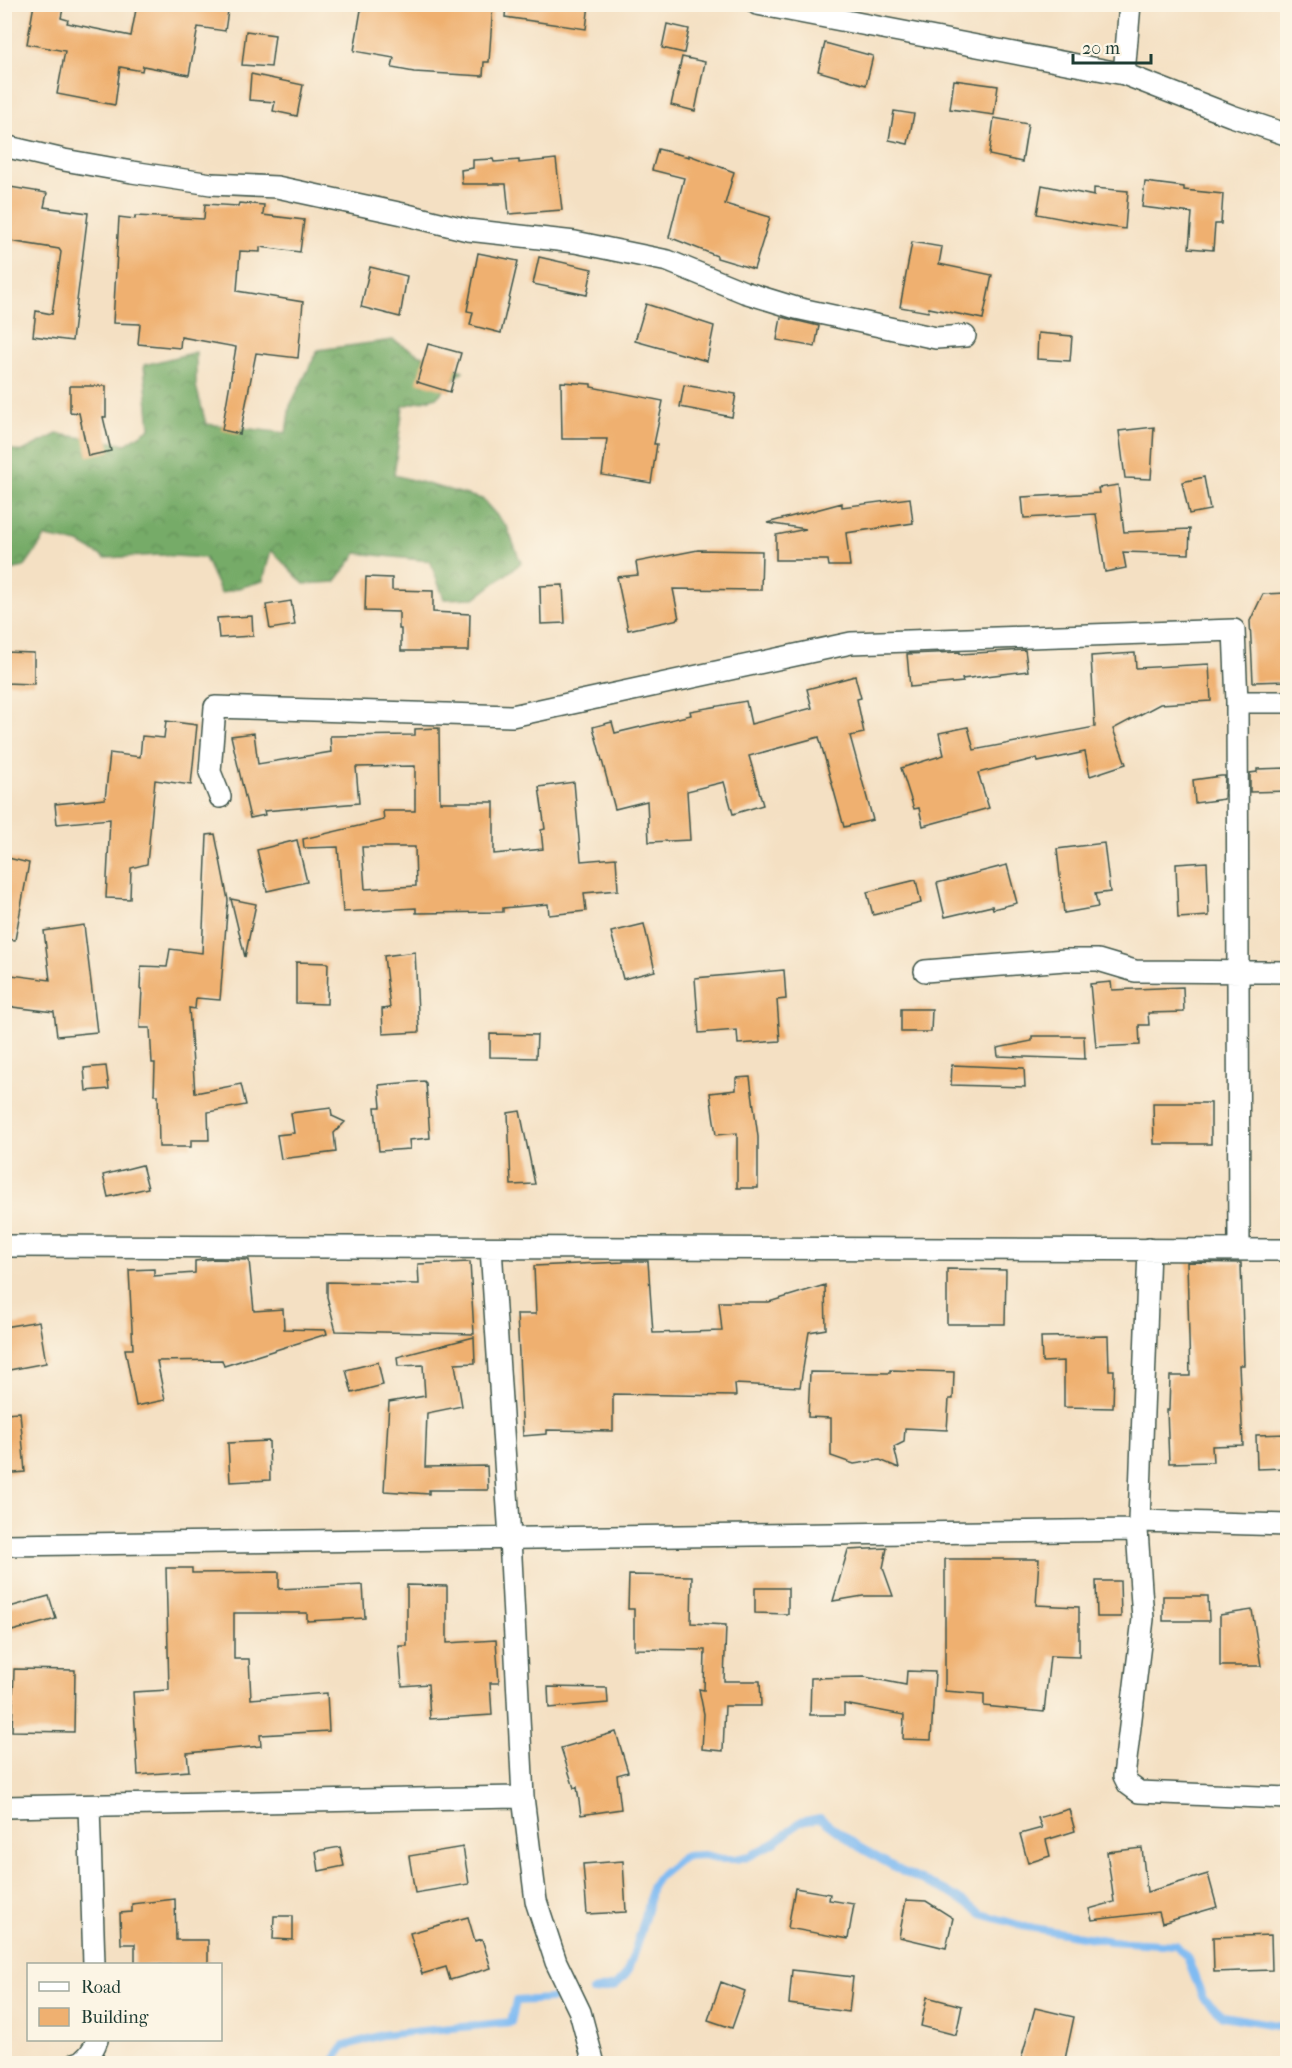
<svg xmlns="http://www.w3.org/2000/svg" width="1292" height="2068" viewBox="0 0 1292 2068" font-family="'IM FELL French Canon',serif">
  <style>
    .forest { fill: url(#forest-crowns); stroke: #4a744e; stroke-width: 1.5 }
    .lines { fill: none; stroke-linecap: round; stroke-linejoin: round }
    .stream { stroke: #80bbf2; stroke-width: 8 }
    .building { fill: #efb070; fill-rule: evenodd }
    .minor-casing { stroke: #3f5549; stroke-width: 24 }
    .minor { stroke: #fff; stroke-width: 21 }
  </style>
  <defs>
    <pattern id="forest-crowns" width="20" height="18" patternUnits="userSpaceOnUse" patternTransform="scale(1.5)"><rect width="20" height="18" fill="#76ab68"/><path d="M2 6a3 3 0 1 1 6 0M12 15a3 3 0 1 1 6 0" fill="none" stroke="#608c56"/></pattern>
  </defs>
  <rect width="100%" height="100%" fill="#fcf5e5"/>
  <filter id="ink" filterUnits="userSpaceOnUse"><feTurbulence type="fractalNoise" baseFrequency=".0167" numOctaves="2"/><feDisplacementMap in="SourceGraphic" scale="12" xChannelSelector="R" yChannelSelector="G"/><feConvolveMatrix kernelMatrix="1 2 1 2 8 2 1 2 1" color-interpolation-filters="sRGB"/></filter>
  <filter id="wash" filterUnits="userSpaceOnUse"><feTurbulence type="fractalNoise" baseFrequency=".008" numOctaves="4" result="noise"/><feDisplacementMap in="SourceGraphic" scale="24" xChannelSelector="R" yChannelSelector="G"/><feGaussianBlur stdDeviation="1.35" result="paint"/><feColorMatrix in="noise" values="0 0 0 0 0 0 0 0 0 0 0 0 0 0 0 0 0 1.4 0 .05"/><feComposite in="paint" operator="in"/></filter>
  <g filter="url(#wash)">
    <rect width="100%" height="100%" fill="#f4e0c3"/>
    <path class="forest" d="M393,340L418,354L463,371L437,397L403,406L394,475L482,499L507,527L521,563L475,598L444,599L430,561L357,553L335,582L304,584L271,550L263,581L221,593L205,558L160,555L105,558L79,543L45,537L24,567L5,571L4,447L21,452L57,434L126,444L150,428L144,365L196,352V386L206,424L286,433L290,406L318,350Z"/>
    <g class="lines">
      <path class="stream" d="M593,1991L615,1986L627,1973L640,1934L649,1903L651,1888L656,1879L684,1856L704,1855L722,1859H735L750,1856L776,1842L800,1822L820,1818L859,1847L903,1872L948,1892L982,1914L1022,1926L1111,1941L1176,1945L1187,1957L1203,1998L1223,2016L1288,2027
        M331,2064L344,2046L382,2035L511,2022L516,2001L568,1998"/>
    </g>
    <g id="blocks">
      <path class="building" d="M34,4H64L61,18L68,20L67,23L131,36L137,4H229L225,31L198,27L189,75L143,66L142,71L120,67L115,105L57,94L65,51L27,44Z
        M362,4H493L489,62H484L483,76L414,72L392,68L394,58L354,51Z
        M506,4H589L586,29L505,17Z
        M667,24L689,29L684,53L662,48Z
        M246,31L275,35L271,67L242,65Z
        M825,43L873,56L866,85L818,71Z
        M682,57L705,62L695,111L671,105Z
        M251,74L303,85L297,116L273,111L275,102L249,100Z
        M954,80L998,86L994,115L950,109Z
        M894,111L914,114L908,144L889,140Z
        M994,118L1028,124L1022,162L989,155Z
        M658,149L689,157V155L734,172L725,204L770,217L754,269L717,258V256L669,237L684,178L652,170Z
        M493,159L494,162L519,160V163L556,159L562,210L509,214L506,184H462L461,170L473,168V160Z
        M1145,182L1184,187V190L1223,194L1221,224H1215L1213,250L1189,248L1192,213L1142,207Z
        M1042,185L1094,196V188L1128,191L1125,229L1095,225L1037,214Z
        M4,186L47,193L44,207L88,213L72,341L33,336L36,311L52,314L61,252L59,249L4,240Z
        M239,203L264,205L263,215L304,220L300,252L260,247V252L240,251L237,291L303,302L298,358L256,353L240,434L222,430L236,347L181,337L180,348L138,344L140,324L113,323L119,217L135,219V216L204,219L205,204L238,206Z
        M912,242L942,247L939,264L992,275L983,319L929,308L928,312L900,307Z
        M478,253L518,261L501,333L470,325L473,312L467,311Z
        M539,257L592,269L587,295L533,284Z
        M370,267L407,276L400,317L361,307Z
        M646,304L714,326L707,361L635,341Z
        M781,317L819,326L815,347L777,340Z
        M1038,333L1072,336L1070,361L1037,359Z
        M428,344L461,353L450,392L417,382Z
        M561,382L591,384V387L663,401L654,444H657L651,483L602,475L607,439H562Z
        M684,385L736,394L732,417L680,407Z
        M70,386H106V417H103L111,451L88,456L79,413L70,412Z
        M1154,427L1151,479L1125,478L1119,431Z
        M1204,477L1210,510L1189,514L1182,482Z
        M1118,485L1124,532L1190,529L1189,554L1123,552L1126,568L1105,572L1096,514L1024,518L1022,497L1099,493L1098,488Z
        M910,498L913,523L846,533L850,566H829L828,560H776V535L806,529L767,523L842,503V507Z
        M698,550L762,551L761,590L673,589L679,619L628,630L617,577L638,575L636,562Z
        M366,577L392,578V590L433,591V612L470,614L469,651H401V629H399V612L365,611Z
        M563,585L565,623L541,624L540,586Z
        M1287,593V681L1253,682L1250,621L1263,594Z
        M291,601L295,625L270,629L266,605Z
        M252,616L253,636L219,638L217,618Z
        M1025,650L1028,671L962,679L963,682L910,687L907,654L960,652V654Z
        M4,652L34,653V684L4,683Z
        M1135,653L1136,668L1209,664L1211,701L1160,704L1113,729L1126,764L1090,776L1085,752L1038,762L1037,758L978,773L989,808L923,826L919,808L914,809L901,768L944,755L939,733L968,727L974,750L1095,727L1091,656Z
        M855,676L861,698L857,699L864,733L850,736L873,820L844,827L819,737L749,756L763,805L733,814L724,782L687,791L690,840L649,842L647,801L615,809L593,727L612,722L615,733L691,715L690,711L746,701L751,724L812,708L807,689Z
        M166,721L197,725L191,785L155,780L147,864L131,868L130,899L106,898L110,819L57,824L55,804L105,799L110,753L140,757L142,736L164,738Z
        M439,728L440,802H494V854L543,849L541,830L545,829L539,787L574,782L581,861L616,858L618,890L584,893L586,911L549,915L548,904L503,908V912L416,913V908L343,912L338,847L304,848L303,839L384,820L383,811H415V766L356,767L359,803L264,811L265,815L250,818L231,736L254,733L258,764L331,752L330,736L415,735V729ZM362,847H415L416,886L365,889Z
        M1287,768V791L1250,792V773L1257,772V769Z
        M1221,776H1225L1224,799L1195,803L1193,780Z
        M215,834L228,900L220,1000L196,998L195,1009L189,1008L195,1093L241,1084L246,1105L208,1112L209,1140H191V1147H159L158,1095H154L155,1063H152L150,1028H140L142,989H140L141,966L167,967L170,949L202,953L207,835Z
        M297,840L307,882L267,891L257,850Z
        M1104,843L1110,892L1095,894L1098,907L1064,913L1057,849Z
        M4,857L29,863L15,940L4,939Z
        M1207,862L1209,916L1178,918L1176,864Z
        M1007,865L1017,903L993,909L992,906L945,917L937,883Z
        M916,880L921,903L873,915L867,892Z
        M231,899L256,904L245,957Z
        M644,924L655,971L623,979L611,932Z
        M84,925L97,1032L57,1036L54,1012L4,1006V974L50,980L44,931Z
        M415,952L419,1032L383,1034L382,1009L390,1008L384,956Z
        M296,962L328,963L327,1004L296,1003Z
        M784,970L786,999L777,1000L780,1041L738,1044L737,1030L699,1033L695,978Z
        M1111,982L1112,990L1183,987L1184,1012L1148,1013L1149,1025H1139L1140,1045L1096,1047L1090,984Z
        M901,1009H932L931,1032H901Z
        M490,1034L537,1035L536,1058L490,1057Z
        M1032,1036H1084L1085,1059L998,1056L997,1048L1032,1041Z
        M952,1065L1024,1068L1025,1087L951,1085Z
        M106,1066L109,1089L86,1091L84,1068Z
        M750,1077L758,1137V1188H737V1133L716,1135L710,1093L736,1090V1078Z
        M424,1081L426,1083L430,1138L409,1140L410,1149L379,1151L375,1107H381L379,1085Z
        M1153,1103H1211V1144H1154Z
        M331,1108L332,1116L345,1122L334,1133L336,1152L281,1159L277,1135L294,1133L291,1113Z
        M520,1111L535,1184L511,1185L508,1113Z
        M142,1165L148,1188L108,1197L103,1175Z
        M213,1259L249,1260L254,1311L283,1309L284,1329L326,1330L327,1334L224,1366L222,1360L157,1361L165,1400L136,1406L125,1349H133L129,1270L154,1269V1276L195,1273V1261Z
        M623,1261H648L653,1333L722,1331L719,1302H769L825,1285L826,1329L809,1332L800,1387L735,1384L736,1396L613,1394V1431L547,1430V1434L523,1436L517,1314H536L534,1266L623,1262Z
        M470,1262L474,1334L336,1331L327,1297V1282L419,1284L418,1264Z
        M1187,1262L1241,1263L1244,1365H1239L1243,1445L1212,1446L1213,1462L1169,1463L1167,1410H1169L1170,1376H1190Z
        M947,1269L1006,1270L1005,1324H947Z
        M39,1321L46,1363L4,1371V1327Z
        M1108,1336L1109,1370H1114L1113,1408L1064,1407V1361L1042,1362L1041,1337Z
        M474,1337L475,1363L455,1364L462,1406L427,1413L425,1467L487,1466L488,1490H429V1494L384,1491L389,1402L425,1396L423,1365L398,1366L397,1357Z
        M378,1362L383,1385L352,1393L346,1370Z
        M890,1370L954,1372L953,1399H949L947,1430L905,1428L904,1442L894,1447L899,1468L880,1460L854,1464L831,1456V1418L808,1417L810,1372L890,1373Z
        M20,1412L25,1472L4,1474V1413Z
        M1287,1434V1468L1257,1469L1256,1435Z
        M269,1441L270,1480L230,1482L228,1443Z
        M887,1548L883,1568L893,1596H863L833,1601L848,1550Z
        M945,1559H1039L1036,1605L1079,1607V1657L1050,1656L1044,1712L984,1706V1694L945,1691Z
        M166,1568H192V1573L279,1572V1589L363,1585L365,1618L307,1621V1613H234V1659H249L251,1699L327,1693L329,1731L260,1735L261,1746L187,1753L189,1771L138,1775L133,1692L169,1690Z
        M629,1575L692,1576L691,1623L726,1625L724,1681H760L761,1706H725L723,1751L702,1749L704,1714L699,1689L704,1690L705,1650L634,1649V1609H628Z
        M1096,1581H1120L1121,1617H1097Z
        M407,1585L447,1586V1643L496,1640L499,1683H490L492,1715L430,1719L428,1684L402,1686L399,1646H407Z
        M755,1588H788V1614L755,1613Z
        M49,1596L56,1619L12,1631L6,1608Z
        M1163,1596H1208L1209,1621H1163Z
        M1252,1610L1261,1666H1220V1615Z
        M14,1669L75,1670L74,1732L12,1731Z
        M907,1671L935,1672L931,1740L903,1739L904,1715L844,1704V1715H810L811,1678L865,1677L906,1685Z
        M548,1687L607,1688L608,1703L549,1708Z
        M616,1732L628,1772L617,1775L621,1809L581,1815L577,1787L574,1788L561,1748Z
        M1069,1809L1075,1831L1046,1840L1050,1856L1028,1863L1020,1834L1042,1828L1038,1818Z
        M340,1847L344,1866L319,1871L316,1851Z
        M463,1847L469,1884L415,1893L409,1856Z
        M1142,1848L1147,1892L1208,1874L1217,1907L1162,1923L1159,1912L1092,1920L1089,1909L1114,1902L1107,1852Z
        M623,1861L626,1912L587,1914L583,1864Z
        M795,1888L830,1894L829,1900L854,1904L848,1939L788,1928Z
        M175,1899L176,1940H208V1965H135V1944H121L120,1913L132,1912V1904Z
        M906,1900L926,1901L953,1918L946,1948L899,1937Z
        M274,1916H293V1940L273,1939Z
        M468,1917L475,1941L482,1939L491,1968L450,1980L446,1967L422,1974L410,1933Z
        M1271,1935L1272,1970L1214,1972L1213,1937Z
        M792,1970L853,1977L849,2012L789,2004Z
        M721,1982L745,1991L732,2028L708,2020Z
        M927,1997L962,2006L956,2035L921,2026Z
        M1035,2008L1074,2017L1064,2064H1035L1021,2060Z"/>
    </g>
  </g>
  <g filter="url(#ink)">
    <use href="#blocks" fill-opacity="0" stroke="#3f5549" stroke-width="1.5"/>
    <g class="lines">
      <g class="minor-casing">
        <path id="minor" d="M757,4L1124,74L1232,116L1288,135
          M1124,74L1130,4
          M4,146L64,160L132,172L211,184L277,187L403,214L468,230L575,242L668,261L744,292L796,308L936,338L965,336
          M1237,702H1288
          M220,797L210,772L215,707L512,716L851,643L1234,630L1237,702L1239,1250
          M925,971L1065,960H1098L1135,971L1288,972
          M4,1246L1288,1250
          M491,1248L510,1538L523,1797L536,1901L556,1962L580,2012L594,2064
          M1149,1249L1139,1521L1137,1530L1143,1619L1124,1776L1128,1784L1139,1792L1288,1798
          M1139,1521L1288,1525
          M4,1545L1137,1530
          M89,1806L94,1964
          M4,1807L523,1797
          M75,2064C87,2061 93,2051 97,2040"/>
      </g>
      <use href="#minor" class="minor"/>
    </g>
  </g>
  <rect width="1292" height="2068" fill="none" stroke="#fcf5e5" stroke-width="24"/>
  <rect x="27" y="1963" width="195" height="78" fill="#fcf5e5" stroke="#a4ab9e" stroke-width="1.5"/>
  <rect x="39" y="1982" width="30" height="9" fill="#ffffff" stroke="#a4ab9e" stroke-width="1.5"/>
  <text x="81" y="1993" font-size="18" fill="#1f3d34">Road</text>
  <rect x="39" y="2008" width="30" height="18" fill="#efb070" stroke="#a4ab9e" stroke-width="1.5"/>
  <text x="81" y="2023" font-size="18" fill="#1f3d34">Building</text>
  <path d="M1073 54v9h78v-9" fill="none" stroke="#1f3d34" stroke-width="3"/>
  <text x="1082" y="54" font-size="18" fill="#1f3d34" stroke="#fcf5e5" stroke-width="4.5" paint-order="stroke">20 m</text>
</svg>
